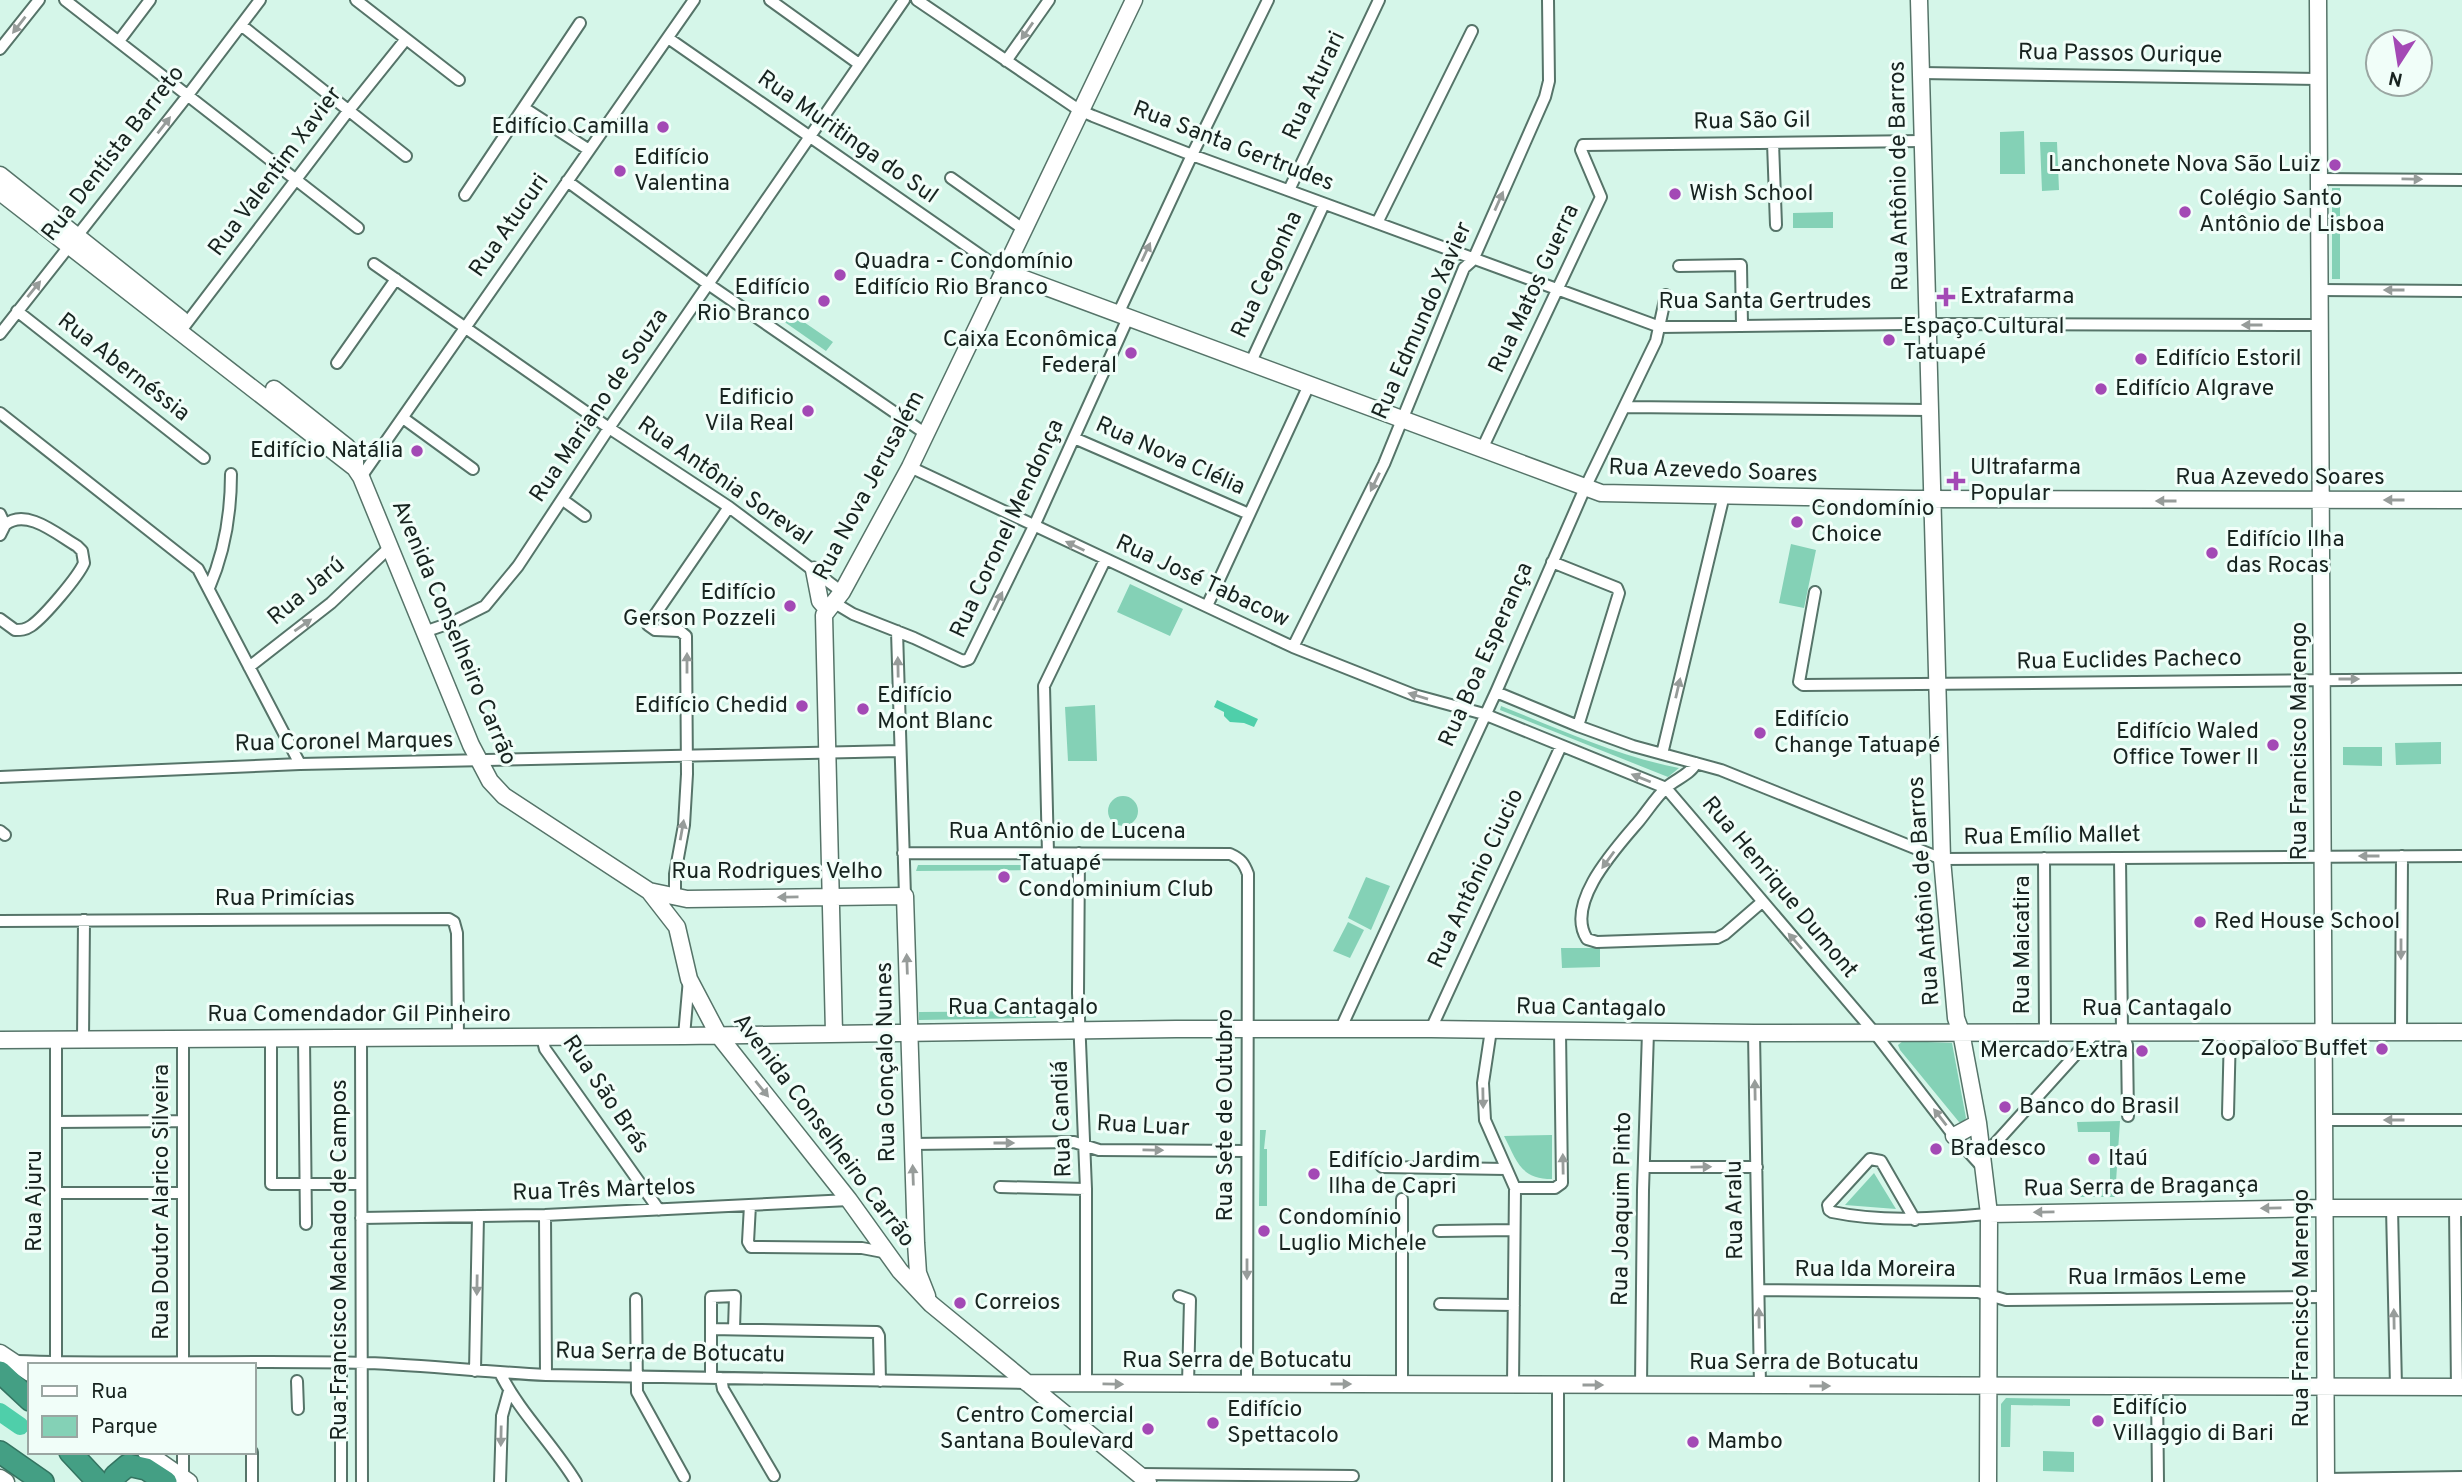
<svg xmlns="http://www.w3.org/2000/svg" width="2462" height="1482" viewBox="0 0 2462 1482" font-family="Overpass,sans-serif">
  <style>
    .green { fill: #84d1b6 }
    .water { fill: #4fcfaa }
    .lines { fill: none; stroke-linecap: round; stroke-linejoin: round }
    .river { stroke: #4fcfaa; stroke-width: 18 }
    .street-casing { stroke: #567469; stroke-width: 14 }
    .secondary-casing { stroke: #567469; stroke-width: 19 }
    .highway-casing { stroke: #347461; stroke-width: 24 }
    .street { stroke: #fff; stroke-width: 10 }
    .secondary { stroke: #fff; stroke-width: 16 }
    .highway { stroke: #449f84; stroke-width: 21 }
    .oneway { fill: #979c9a }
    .poi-dot { fill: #a349b5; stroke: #f1fef9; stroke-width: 2.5 }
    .labels { text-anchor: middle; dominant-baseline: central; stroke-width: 6; stroke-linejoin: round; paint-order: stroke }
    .street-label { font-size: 23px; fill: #17231f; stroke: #f1fef9 }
    .poi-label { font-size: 23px; fill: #17231f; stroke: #f1fef9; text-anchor: start }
  </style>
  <rect width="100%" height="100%" fill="#d5f6e9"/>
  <path class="green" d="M2024,131L2025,174H2000V132Z
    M2040,142H2057L2059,190L2042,191Z
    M2332,188H2340V279H2332Z
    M1833,212V228H1793V213Z
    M782,307L833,342L826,351L776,316Z
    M1791,544L1816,550L1804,608L1779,603Z
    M1130,584L1183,609L1170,636L1117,612Z
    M1095,705L1097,761H1068L1065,707Z
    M1501,706C1560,729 1617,756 1679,768L1668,777L1500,710Z
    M2441,742V764L2396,765L2395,743Z
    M2343,747H2382V766L2343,765Z
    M1108 811a15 15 0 1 1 30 0a15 15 0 1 1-30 0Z
    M918,865H1037V870L916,871Z
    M1366,877L1390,886L1371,930L1348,918Z
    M1348,922L1364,930L1350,958L1333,951Z
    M1561,948H1600V967L1562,968Z
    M1037,1011L1036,1018L919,1020V1012Z
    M1903,1041L1952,1043L1966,1118L1964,1122H1959L1900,1050L1898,1045Z
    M2120,1121L2115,1197H2078V1186H2095V1193H2101L2102,1188H2110V1132H2078L2077,1122Z
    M1260,1130H1266L1264,1149H1267V1206H1259Z
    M1552,1135V1179C1520,1179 1517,1161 1504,1136Z
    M1874,1173L1896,1209L1845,1205Z
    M2006,1398L2070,1399V1406L2011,1405L2010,1447H2001V1404Z
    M2043,1451L2074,1452V1472L2043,1471Z"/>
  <path class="water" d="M1217,700L1258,719L1254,727L1244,723L1230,722L1224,716V712L1214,707Z"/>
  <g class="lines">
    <path class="river" d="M0,1412L20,1426"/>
    <g class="street-casing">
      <path id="street" d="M65,0L358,228
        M356,0L459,80
        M770,0L859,64
        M917,0L1079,110L1093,116L1192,155L1660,327L1908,324L2320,325
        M241,25L406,156
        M668,38L1003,271
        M119,41L150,0
        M0,49L39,0
        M1006,61L1049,0
        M1921,73L2318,79
        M524,108L589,150
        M1773,143L1776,225
        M951,178L1023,229
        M2319,179L2462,180
        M567,181L708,284L926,434
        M1289,190L1379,0
        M465,195L580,23
        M1377,223L1472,31
        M374,264L609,428L729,507L842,592
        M1679,266L1741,265L1742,325
        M2320,290L2462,291
        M17,311L204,458
        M1118,314L1192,155L1268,0
        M180,332L349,110L406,39
        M0,334L188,95L260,0
        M337,363L396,279
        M1250,364L1324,204
        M1625,407L1929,410
        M0,413L198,569L300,764
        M403,418L473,469
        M1074,438L1249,514
        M1482,449L1601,197L1581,150L1583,145L1922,141
        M910,467L1293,647L1414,695L1484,714L1666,788L1874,1032L1954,1136L1984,1169
        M361,477L694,0
        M563,500L585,516
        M0,514L5,525L0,535
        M1552,562L1617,588L1619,593L1578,726
        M209,588C225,551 231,514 231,474
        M1815,592L1799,682L1803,685L2462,679
        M833,602L853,614L914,638L963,661L969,659L1034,526L1128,318
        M1207,606L1309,385
        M0,619L15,630C21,630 25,630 31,626C44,617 78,577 84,563L82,551L77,546C58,535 26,507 5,525
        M897,631L905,896
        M424,632L453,622L485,606L518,566L609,428L904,0
        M1293,647L1384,464L1464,268L1473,260L1545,97L1549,81L1548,0
        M249,667L331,603L390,547
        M1496,692L1578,726L1633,746L1721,770L1942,859L2462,856
        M1662,754L1724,495
        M1696,763C1691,774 1676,779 1667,787C1656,797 1648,810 1639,821C1617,847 1564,903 1587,939L1597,942L1717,938L1725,934L1762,902
        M0,777L300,764L900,751
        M0,831L5,835
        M903,853L1230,854C1241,859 1244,863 1248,874L1247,1384
        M1048,853L1044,686L1105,560
        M1079,853L1078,993L1086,1189V1384
        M2044,858L2045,1031
        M2120,858L2122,1031L2127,1045L2128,1116
        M675,898V874L684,825L687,774L686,636L680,631L655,630L648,625L729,507
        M0,921L449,919L454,922L457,933L458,1037
        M1431,1029L1561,746
        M1340,1030L1496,692L1585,488L1656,341L1666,295
        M1491,1030L1483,1083L1485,1120L1515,1188L1513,1385
        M2401,1031L2402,856
        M1754,1033L1760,1386
        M684,1036L689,979
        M542,1037L545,1049L659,1210
        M271,1038V1184H361
        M304,1038L306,1224
        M361,1038L362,1482
        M183,1039V1365
        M56,1040V1363
        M83,1040L84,920
        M2228,1114L2230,1031
        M2325,1120H2462
        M56,1122L183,1121
        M911,1144L1074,1142L1099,1150L1247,1151
        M1982,1158L2096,1032
        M1382,1167L1506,1169
        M1644,1167H1757
        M1000,1187L1086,1189
        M1515,1188H1555L1562,1183L1560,1031
        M56,1193H183
        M750,1205L748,1242L751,1247L862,1248L888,1253
        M2392,1208L2396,1387
        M2455,1208L2457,1387
        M545,1215L546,1375
        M361,1218L545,1215L849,1200
        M1915,1220L1881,1161L1870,1159L1828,1205L1829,1210L1832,1212C1885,1223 1936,1218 1989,1214
        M1439,1231L1514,1230
        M1759,1290L1978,1292L2006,1300L2324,1297
        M1179,1296L1190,1300L1188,1384
        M636,1299L637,1392L684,1477
        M1440,1304L1514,1305
        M711,1329L877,1332L879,1336L880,1381
        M15,1361C132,1365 249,1360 366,1363C426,1365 486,1372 546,1375L1027,1383
        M341,1363V1482
        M475,1371L478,1216
        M500,1373C520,1413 553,1444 576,1482
        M711,1378V1297L735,1296L734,1329
        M721,1378L723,1389L774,1476
        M297,1381L298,1409
        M1402,1385V1199
        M1558,1385V1482
        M1641,1386L1643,1190L1648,1032
        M2157,1387L2158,1482
        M183,1452V1478
        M1139,1474L1353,1476
        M2326,1479L2462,1477
        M252,1482V1452
        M500,1482L502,1416L509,1391"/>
    </g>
    <g class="secondary-casing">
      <path id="secondary" d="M1919,0L1942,859L1956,1018L1961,1032L1978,1123L1989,1214L1988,1482
        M2318,0L2326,1482
        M0,175L181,319
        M0,192L355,468L361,477L471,745L490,781L504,796L649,891L677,927L689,979L719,1036L849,1200L900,1271L931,1304L1148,1482
        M1003,271L1601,493L1914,499L2462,500
        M274,389L347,447L355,456V465
        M814,570L820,601L827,609
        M649,891L687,899L905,896L916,1243L918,1273L927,1296
        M834,1033L824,615L842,592L910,467L1134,0
        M0,1040L684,1036L1176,1029H1431L1754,1033L2462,1032
        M1954,1136L1978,1123
        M1989,1214L2324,1208H2462
        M0,1353L30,1373
        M1027,1383L2462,1387
        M146,1452L189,1482
        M0,1478L6,1482"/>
    </g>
    <g class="highway-casing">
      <path id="highway" d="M0,1372L30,1400
        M0,1452L43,1482
        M70,1452L98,1482
        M114,1482L115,1476L128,1465L146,1469L166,1482"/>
    </g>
    <use href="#street" class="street"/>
    <use href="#secondary" class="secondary"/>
    <use href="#highway" class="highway"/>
  </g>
  <defs><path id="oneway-solid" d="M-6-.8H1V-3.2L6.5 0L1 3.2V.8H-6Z" transform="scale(1.75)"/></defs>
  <g class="oneway">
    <use href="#oneway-solid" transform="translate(19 25) rotate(128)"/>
    <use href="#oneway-solid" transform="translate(1027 31) rotate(125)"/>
    <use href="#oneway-solid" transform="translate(164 125) rotate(-52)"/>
    <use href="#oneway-solid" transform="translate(2412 179) rotate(1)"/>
    <use href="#oneway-solid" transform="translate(1499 201) rotate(-66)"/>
    <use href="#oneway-solid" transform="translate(1146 252) rotate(-65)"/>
    <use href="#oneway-solid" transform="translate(34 289) rotate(-51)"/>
    <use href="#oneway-solid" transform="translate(2394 290) rotate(-180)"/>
    <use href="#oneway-solid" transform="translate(2252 325) rotate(-180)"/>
    <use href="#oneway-solid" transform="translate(1375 482) rotate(116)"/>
    <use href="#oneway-solid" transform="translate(2394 500) rotate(180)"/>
    <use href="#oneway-solid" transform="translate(2166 501) rotate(-180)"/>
    <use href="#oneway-solid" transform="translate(1075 546) rotate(-154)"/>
    <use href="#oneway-solid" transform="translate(998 601) rotate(-64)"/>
    <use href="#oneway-solid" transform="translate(303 625) rotate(-35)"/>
    <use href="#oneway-solid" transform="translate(687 663) rotate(-90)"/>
    <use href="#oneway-solid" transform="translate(898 667) rotate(-91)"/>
    <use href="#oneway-solid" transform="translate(2349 679)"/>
    <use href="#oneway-solid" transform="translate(1678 688) rotate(-77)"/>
    <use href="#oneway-solid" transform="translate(1418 696) rotate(-163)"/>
    <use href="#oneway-solid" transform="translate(1641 778) rotate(-158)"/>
    <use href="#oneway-solid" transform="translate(682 830) rotate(-80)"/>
    <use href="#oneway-solid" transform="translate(2369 856) rotate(-180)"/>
    <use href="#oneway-solid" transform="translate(1608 860) rotate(126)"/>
    <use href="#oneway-solid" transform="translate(788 897) rotate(179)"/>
    <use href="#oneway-solid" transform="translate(1795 941) rotate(-131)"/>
    <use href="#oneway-solid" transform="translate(2401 949) rotate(90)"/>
    <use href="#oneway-solid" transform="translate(907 964) rotate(-92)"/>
    <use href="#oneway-solid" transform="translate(762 1089) rotate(51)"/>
    <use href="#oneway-solid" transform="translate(1755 1090) rotate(-91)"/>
    <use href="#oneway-solid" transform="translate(1483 1098) rotate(89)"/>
    <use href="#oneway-solid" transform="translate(1940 1117) rotate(-128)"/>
    <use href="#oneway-solid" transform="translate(2394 1120) rotate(-180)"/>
    <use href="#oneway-solid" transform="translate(1004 1143)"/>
    <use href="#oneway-solid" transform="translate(1153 1150) rotate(1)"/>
    <use href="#oneway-solid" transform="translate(1563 1164) rotate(-91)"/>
    <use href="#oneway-solid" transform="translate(1701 1167) rotate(-1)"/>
    <use href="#oneway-solid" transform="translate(913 1175) rotate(-92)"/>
    <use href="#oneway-solid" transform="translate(2271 1208) rotate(179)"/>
    <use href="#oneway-solid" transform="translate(2044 1212) rotate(179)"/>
    <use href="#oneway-solid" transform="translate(1247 1269) rotate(90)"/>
    <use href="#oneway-solid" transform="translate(477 1285) rotate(91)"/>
    <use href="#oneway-solid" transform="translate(1759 1318) rotate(-91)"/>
    <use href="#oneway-solid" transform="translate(2394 1319) rotate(-91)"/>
    <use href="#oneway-solid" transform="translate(1113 1384) rotate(1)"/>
    <use href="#oneway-solid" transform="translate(1341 1384)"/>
    <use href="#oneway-solid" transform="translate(1593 1385)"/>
    <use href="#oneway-solid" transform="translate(1820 1386)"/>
    <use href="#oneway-solid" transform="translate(501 1436) rotate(91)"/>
  </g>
  <g class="poi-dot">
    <circle cx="663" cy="127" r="7"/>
    <circle cx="2335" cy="165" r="7"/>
    <circle cx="620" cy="171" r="7"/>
    <circle cx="1675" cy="194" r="7"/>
    <circle cx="2185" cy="212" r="7"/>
    <circle cx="840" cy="275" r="7"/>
    <path d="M1942.5 286.5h7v7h7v7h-7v7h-7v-7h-7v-7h7z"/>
    <circle cx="824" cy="301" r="7"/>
    <circle cx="1889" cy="340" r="7"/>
    <circle cx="1131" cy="353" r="7"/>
    <circle cx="2141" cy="359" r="7"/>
    <circle cx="2101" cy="389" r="7"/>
    <circle cx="808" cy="411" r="7"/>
    <circle cx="417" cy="451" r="7"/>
    <path d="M1952.5 470.5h7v7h7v7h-7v7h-7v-7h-7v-7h7z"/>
    <circle cx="1797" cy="522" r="7"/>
    <circle cx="2212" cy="553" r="7"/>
    <circle cx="790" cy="606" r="7"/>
    <circle cx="802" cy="706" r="7"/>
    <circle cx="863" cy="709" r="7"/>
    <circle cx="1760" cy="733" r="7"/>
    <circle cx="2273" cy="745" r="7"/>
    <circle cx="1004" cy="877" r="7"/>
    <circle cx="2200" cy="922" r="7"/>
    <circle cx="2382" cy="1049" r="7"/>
    <circle cx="2142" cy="1051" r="7"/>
    <circle cx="2005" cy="1107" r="7"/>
    <circle cx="1936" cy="1149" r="7"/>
    <circle cx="2094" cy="1159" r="7"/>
    <circle cx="1314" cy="1174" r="7"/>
    <circle cx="1264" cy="1231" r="7"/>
    <circle cx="960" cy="1303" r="7"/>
    <circle cx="2098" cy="1421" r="7"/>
    <circle cx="1213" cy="1423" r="7"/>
    <circle cx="1148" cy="1429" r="7"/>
    <circle cx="1693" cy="1442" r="7"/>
  </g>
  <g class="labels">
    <g class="street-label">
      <text transform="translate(2120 55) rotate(1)">Rua Passos Ourique</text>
      <text transform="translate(1315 86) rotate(-65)">Rua Aturari</text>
      <text transform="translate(1752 122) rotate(-1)">Rua São Gil</text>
      <text transform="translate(847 138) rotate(35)">Rua Muritinga do Sul</text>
      <text transform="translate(1233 147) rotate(21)">Rua Santa Gertrudes</text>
      <text transform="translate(114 154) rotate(-52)">Rua Dentista Barreto</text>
      <text transform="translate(276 172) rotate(-53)">Rua Valentim Xavier</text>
      <text transform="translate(1900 176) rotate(-91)">Rua Antônio de Barros</text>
      <text transform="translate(510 226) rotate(-55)">Rua Atucuri</text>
      <text transform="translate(1268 275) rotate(-65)">Rua Cegonha</text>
      <text transform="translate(1535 289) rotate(-65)">Rua Matos Guerra</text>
      <text x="1765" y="302">Rua Santa Gertrudes</text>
      <text transform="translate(1423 321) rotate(-66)">Rua Edmundo Xavier</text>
      <text transform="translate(123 368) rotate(38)">Rua Abernéssia</text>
      <text transform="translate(600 406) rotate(-56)">Rua Mariano de Souza</text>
      <text transform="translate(1170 457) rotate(24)">Rua Nova Clélia</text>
      <text transform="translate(1713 472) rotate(2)">Rua Azevedo Soares</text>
      <text x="2280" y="478">Rua Azevedo Soares</text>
      <text transform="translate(724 482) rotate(35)">Rua Antônia Soreval</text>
      <text transform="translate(870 486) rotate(-62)">Rua Nova Jerusalém</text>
      <text transform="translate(1008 529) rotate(-65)">Rua Coronel Mendonça</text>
      <text transform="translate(1202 582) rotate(25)">Rua José Tabacow</text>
      <text transform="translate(307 592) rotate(-40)">Rua Jarú</text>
      <text transform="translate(453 633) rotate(67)">Avenida Conselheiro Carrão</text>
      <text transform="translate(1487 655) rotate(-66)">Rua Boa Esperança</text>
      <text transform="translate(2129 661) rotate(-1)">Rua Euclides Pacheco</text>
      <text transform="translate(2300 741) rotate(-90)">Rua Francisco Marengo</text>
      <text transform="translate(344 743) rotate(-1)">Rua Coronel Marques</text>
      <text x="1067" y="832">Rua Antônio de Lucena</text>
      <text transform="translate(2052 837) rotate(-1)">Rua Emílio Mallet</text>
      <text x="777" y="872">Rua Rodrigues Velho</text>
      <text transform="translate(1477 879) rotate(-65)">Rua Antônio Ciucio</text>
      <text transform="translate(1779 888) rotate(50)">Rua Henrique Dumont</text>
      <text transform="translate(1925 891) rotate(-94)">Rua Antônio de Barros</text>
      <text x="285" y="899">Rua Primícias</text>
      <text transform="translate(2023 945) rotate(-90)">Rua Maicatira</text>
      <text x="1023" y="1008">Rua Cantagalo</text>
      <text transform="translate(1591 1009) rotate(1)">Rua Cantagalo</text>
      <text x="2157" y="1009">Rua Cantagalo</text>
      <text x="359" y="1015">Rua Comendador Gil Pinheiro</text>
      <text transform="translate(887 1062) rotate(-91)">Rua Gonçalo Nunes</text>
      <text transform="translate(605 1095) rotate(56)">Rua São Brás</text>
      <text transform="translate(1226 1115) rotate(-90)">Rua Sete de Outubro</text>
      <text transform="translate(1063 1119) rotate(-92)">Rua Candiá</text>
      <text transform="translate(1143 1127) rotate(3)">Rua Luar</text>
      <text transform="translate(823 1131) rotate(53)">Avenida Conselheiro Carrão</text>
      <text transform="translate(2141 1188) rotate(-1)">Rua Serra de Bragança</text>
      <text transform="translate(604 1191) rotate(-2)">Rua Três Martelos</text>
      <text transform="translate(35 1201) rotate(-90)">Rua Ajuru</text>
      <text transform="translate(162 1202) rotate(-90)">Rua Doutor Alarico Silveira</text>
      <text transform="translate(1623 1209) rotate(-89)">Rua Joaquim Pinto</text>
      <text transform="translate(1736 1210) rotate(-91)">Rua Aralu</text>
      <text transform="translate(340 1260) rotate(-90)">Rua Francisco Machado de Campos</text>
      <text x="1875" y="1270">Rua Ida Moreira</text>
      <text x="2157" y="1278">Rua Irmãos Leme</text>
      <text transform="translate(2302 1308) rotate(-90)">Rua Francisco Marengo</text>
      <text transform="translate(670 1354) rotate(1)">Rua Serra de Botucatu</text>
      <text x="1237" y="1361">Rua Serra de Botucatu</text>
      <text x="1804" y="1363">Rua Serra de Botucatu</text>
    </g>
    <g class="poi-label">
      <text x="649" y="127" text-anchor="end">Edifício Camilla</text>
      <text x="634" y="158">Edifício<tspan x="634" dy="26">Valentina</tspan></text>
      <text x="2321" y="165" text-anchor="end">Lanchonete Nova São Luiz</text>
      <text x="1689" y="194">Wish School</text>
      <text x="2199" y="199">Colégio Santo<tspan x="2199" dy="26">Antônio de Lisboa</tspan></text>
      <text x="854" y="262">Quadra - Condomínio<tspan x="854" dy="26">Edifício Rio Branco</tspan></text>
      <text x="810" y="288" text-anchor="end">Edifício<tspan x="810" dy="26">Rio Branco</tspan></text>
      <text x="1960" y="297">Extrafarma</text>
      <text x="1903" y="327">Espaço Cultural<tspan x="1903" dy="26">Tatuapé</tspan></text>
      <text x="1117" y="340" text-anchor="end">Caixa Econômica<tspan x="1117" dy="26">Federal</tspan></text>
      <text x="2155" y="359">Edifício Estoril</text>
      <text x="2115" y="389">Edifício Algrave</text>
      <text x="794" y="398" text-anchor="end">Edificio<tspan x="794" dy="26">Vila Real</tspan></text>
      <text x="403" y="451" text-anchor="end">Edifício Natália</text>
      <text x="1970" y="468">Ultrafarma<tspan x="1970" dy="26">Popular</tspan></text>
      <text x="1811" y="509">Condomínio<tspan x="1811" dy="26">Choice</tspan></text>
      <text x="2226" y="540">Edifício Ilha<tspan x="2226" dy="26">das Rocas</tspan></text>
      <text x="776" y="593" text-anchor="end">Edifício<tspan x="776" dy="26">Gerson Pozzeli</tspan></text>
      <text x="877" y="696">Edifício<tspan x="877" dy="26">Mont Blanc</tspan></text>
      <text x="788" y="706" text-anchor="end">Edifício Chedid</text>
      <text x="1774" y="720">Edifício<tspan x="1774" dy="26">Change Tatuapé</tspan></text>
      <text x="2259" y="732" text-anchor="end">Edifício Waled<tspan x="2259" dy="26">Office Tower II</tspan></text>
      <text x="1018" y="864">Tatuapé<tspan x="1018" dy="26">Condominium Club</tspan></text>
      <text x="2214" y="922">Red House School</text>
      <text x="2368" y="1049" text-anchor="end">Zoopaloo Buffet</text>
      <text x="2128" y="1051" text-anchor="end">Mercado Extra</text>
      <text x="2019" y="1107">Banco do Brasil</text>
      <text x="1950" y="1149">Bradesco</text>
      <text x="2108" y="1159">Itaú</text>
      <text x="1328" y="1161">Edifício Jardim<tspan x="1328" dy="26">Ilha de Capri</tspan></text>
      <text x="1278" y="1218">Condomínio<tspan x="1278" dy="26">Luglio Michele</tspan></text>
      <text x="974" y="1303">Correios</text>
      <text x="2112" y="1408">Edifício<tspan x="2112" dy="26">Villaggio di Bari</tspan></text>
      <text x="1227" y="1410">Edifício<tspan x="1227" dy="26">Spettacolo</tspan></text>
      <text x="1134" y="1416" text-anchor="end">Centro Comercial<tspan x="1134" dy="26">Santana Boulevard</tspan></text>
      <text x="1707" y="1442">Mambo</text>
    </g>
  </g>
  <rect x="28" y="1363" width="228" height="91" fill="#f1fef9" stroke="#9aa6a2" stroke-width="2"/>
  <rect x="42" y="1386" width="35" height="10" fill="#ffffff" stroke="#9aa6a2" stroke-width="2"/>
  <text x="91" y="1398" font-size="21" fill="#17231f">Rua</text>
  <rect x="42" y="1416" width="35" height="21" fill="#84d1b6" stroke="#9aa6a2" stroke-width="2"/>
  <text x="91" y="1433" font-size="21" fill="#17231f">Parque</text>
  <g transform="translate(2399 63) rotate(192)"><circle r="33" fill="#f1fef9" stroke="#9aa6a2" stroke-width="2"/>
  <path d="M0-5L12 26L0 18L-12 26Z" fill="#a349b5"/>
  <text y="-10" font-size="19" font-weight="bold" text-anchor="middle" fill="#17231f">N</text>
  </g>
</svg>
